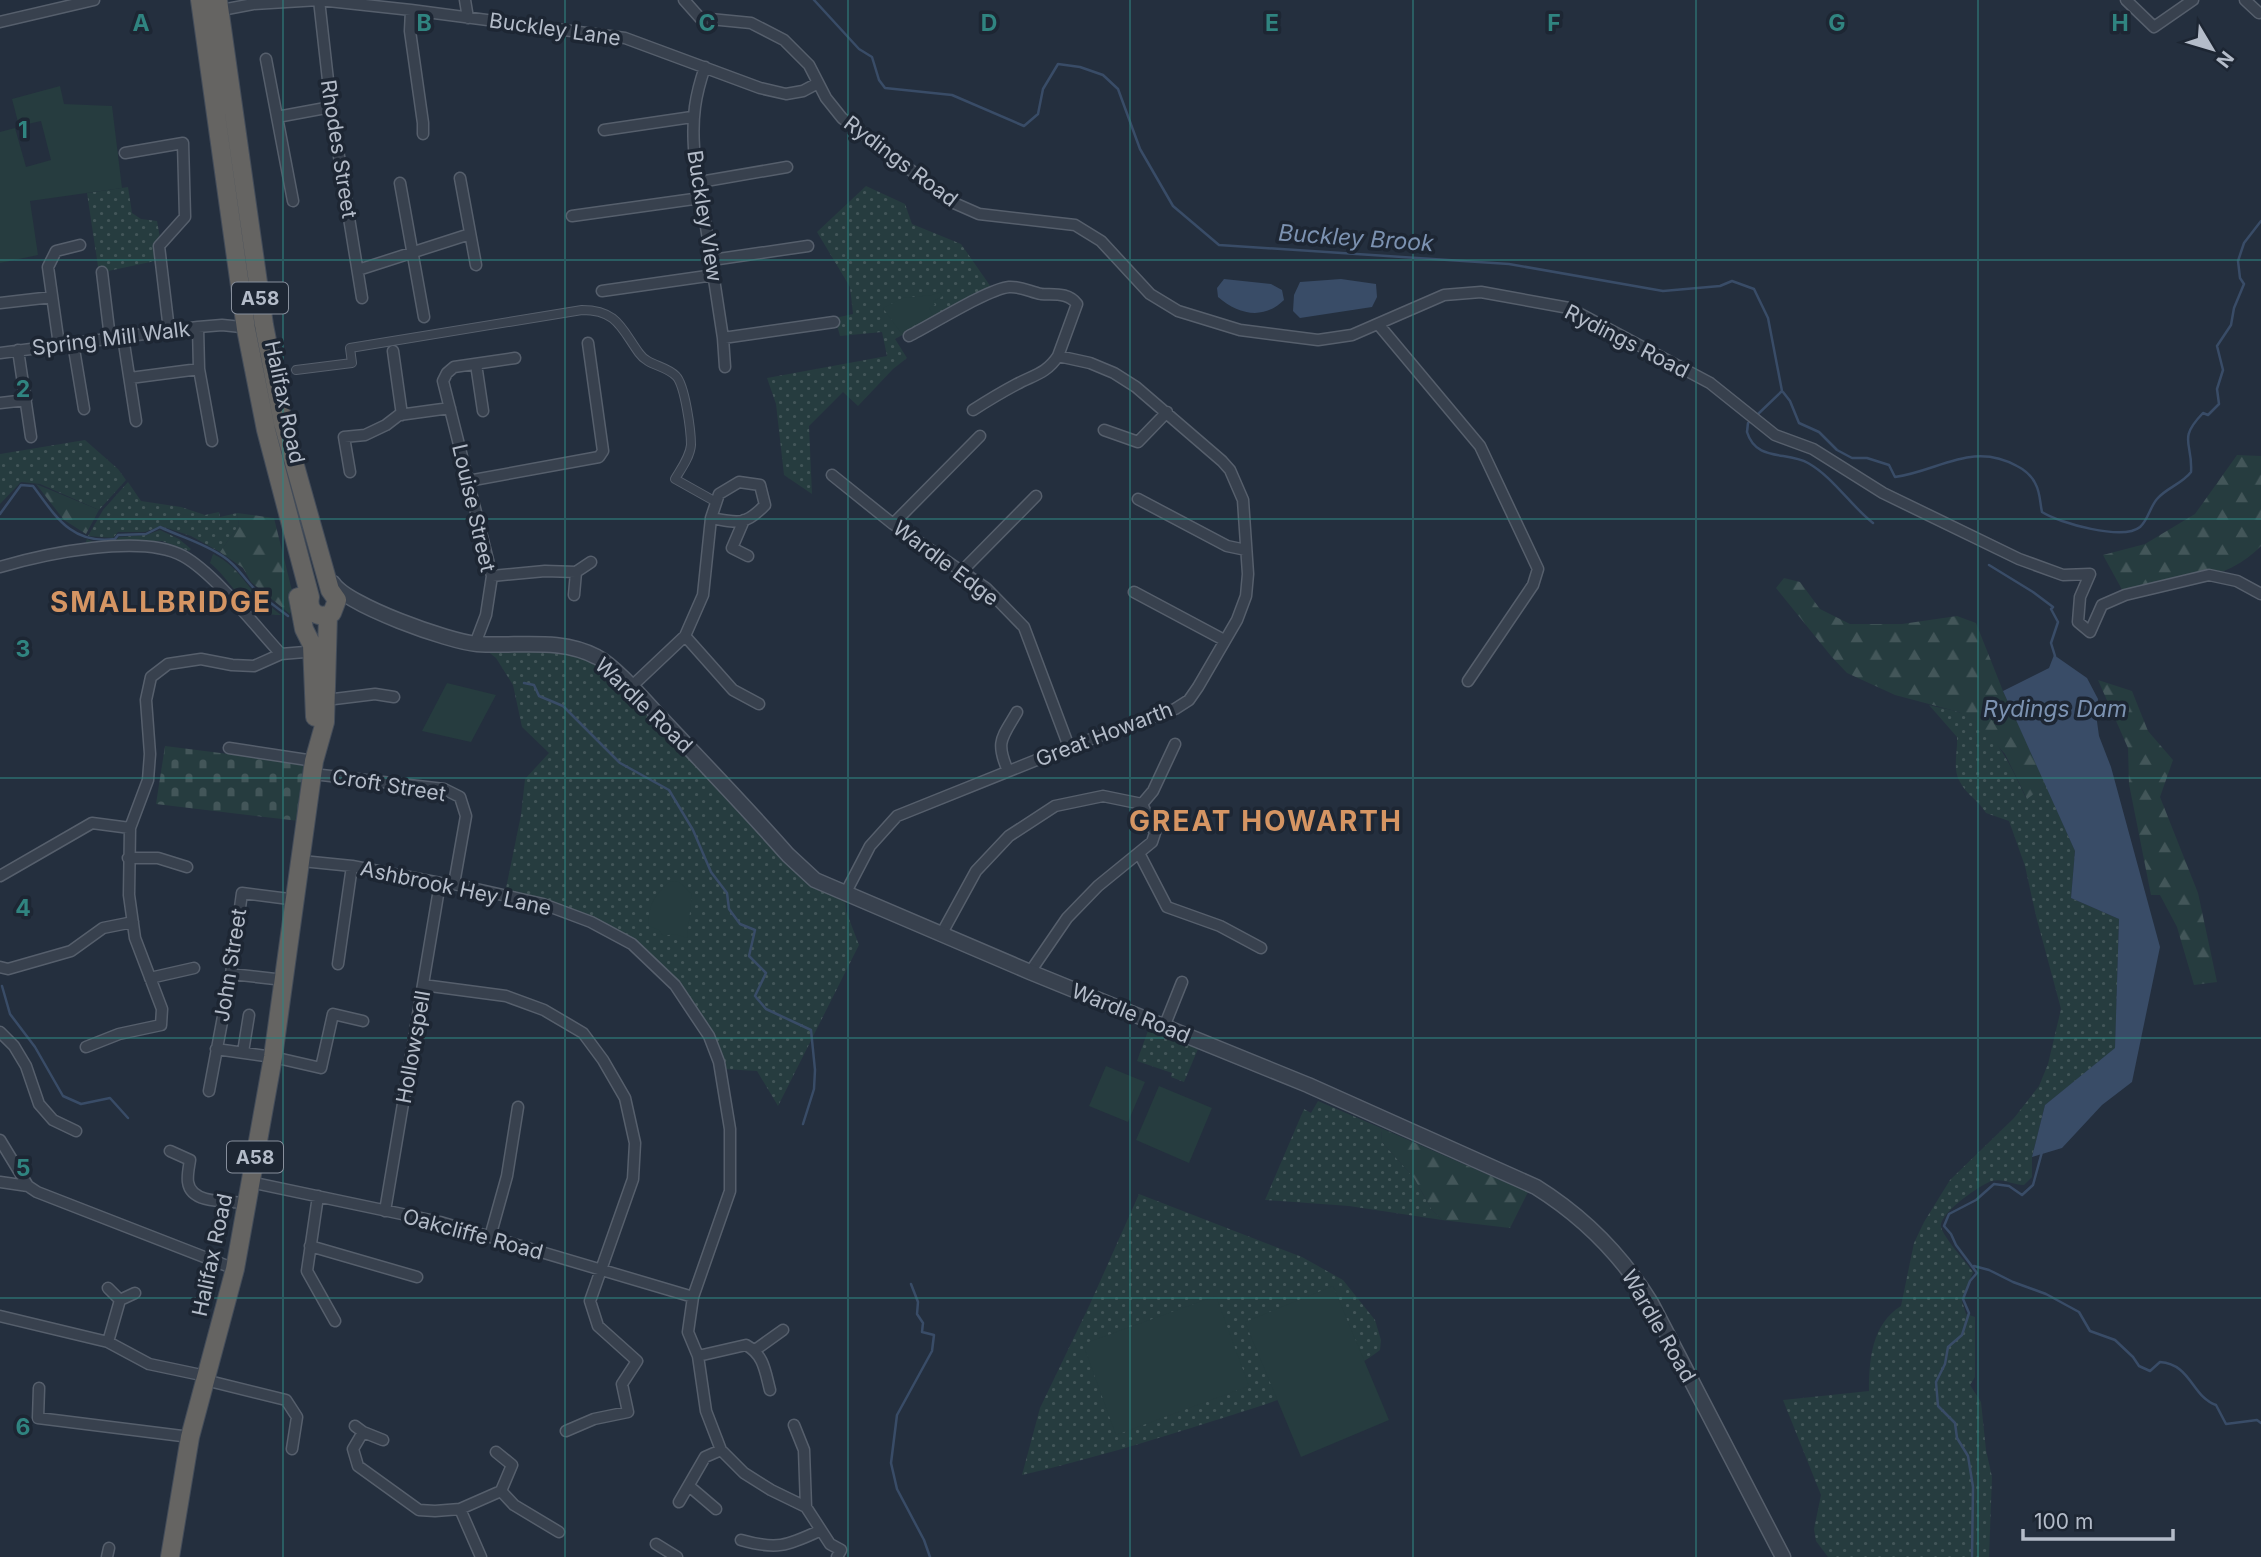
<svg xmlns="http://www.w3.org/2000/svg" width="2261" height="1557" viewBox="0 0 2261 1557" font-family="Inter,sans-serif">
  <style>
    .grass { fill: url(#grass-dots) }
    .forest { fill: url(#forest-firs) }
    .cemetery { fill: url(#cemetery-stones) }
    .park { fill: #263c3f }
    .water { fill: #394c67 }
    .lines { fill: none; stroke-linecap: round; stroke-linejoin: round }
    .stream { stroke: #394c67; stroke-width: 2.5 }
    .pedestrian-casing { stroke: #565f6c; stroke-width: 10 }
    .minor-casing { stroke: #565f6c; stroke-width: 13 }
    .tertiary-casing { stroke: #565f6c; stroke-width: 17 }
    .trunk-casing { stroke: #434c59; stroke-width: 20 }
    .pedestrian { stroke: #38414e; stroke-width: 8 }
    .minor { stroke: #38414e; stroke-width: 10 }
    .tertiary { stroke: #38414e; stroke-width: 14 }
    .trunk { stroke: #656462; stroke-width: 18 }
    .grid { fill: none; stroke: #308480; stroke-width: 2; stroke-opacity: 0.55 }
    .labels { text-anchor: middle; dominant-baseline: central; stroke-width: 7; stroke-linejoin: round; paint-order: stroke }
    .shield { fill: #1d2633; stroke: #878f9c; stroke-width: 2 }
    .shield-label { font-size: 19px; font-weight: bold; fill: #b4bcc9 }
    .street-label { font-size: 21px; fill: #b4bcc9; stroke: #1d2633 }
    .water-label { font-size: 23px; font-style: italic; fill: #7c92b1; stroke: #1d2633 }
    .district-label { font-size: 28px; font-weight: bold; letter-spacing: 2px; fill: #d59563; stroke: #1d2633 }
    .grid-label { font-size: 23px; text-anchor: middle; font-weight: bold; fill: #308480; stroke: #1d2633; stroke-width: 7; stroke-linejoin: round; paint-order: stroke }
  </style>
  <defs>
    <pattern id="grass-dots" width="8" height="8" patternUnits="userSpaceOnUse" patternTransform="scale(1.75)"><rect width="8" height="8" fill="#263c3f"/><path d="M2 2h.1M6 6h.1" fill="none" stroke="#435659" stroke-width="1.8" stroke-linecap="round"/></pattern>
    <pattern id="forest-firs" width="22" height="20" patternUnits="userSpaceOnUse" patternTransform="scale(1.75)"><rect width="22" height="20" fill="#263c3f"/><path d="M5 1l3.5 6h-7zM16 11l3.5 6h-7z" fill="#435659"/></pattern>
    <pattern id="cemetery-stones" width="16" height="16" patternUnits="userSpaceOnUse" patternTransform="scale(1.75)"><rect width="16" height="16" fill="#263c3f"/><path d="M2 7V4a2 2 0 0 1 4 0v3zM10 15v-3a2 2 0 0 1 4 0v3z" fill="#435659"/></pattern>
  </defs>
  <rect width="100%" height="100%" fill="#242f3e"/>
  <path class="grass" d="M866,186L905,204L912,224L961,244L991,287L895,339L907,358L893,369L858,406L843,392L809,426L812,494L784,475L776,404L767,378L887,356L882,332L840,336L835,318L853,314L850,287L817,232Z
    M128,187L132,213L141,219L157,221L160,238L155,243V261L99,273L87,193Z
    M85,440L118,469L126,480L99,510L40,484L21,482L0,504V454Z
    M128,482L141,501L181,507L205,515L219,512L220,517L237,513L239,525L220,552L191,536L161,526L145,532H118L113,538L88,536L103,510Z
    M160,530L179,539L191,549L189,551L162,541L85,544L87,539L96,543L116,540L119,537L146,535Z
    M481,646L548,647L596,660L630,689L785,859L845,897L846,911L859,945L778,1106L757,1071L723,1069L711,1036L633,941L505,893L521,815L525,779L549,753L522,727L513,685L496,658Z
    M1929,705C1939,708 1952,709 1961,713C1995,728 2011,767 2026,798L2046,785L2075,851L2071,898L2119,919L2115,1049L2045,1105L2032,1157V1177L2024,1185C2013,1185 2003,1178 1992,1181C1981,1184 1938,1214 1941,1227C1944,1238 1966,1262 1973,1272L1962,1301L1966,1314L1975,1317V1377L1970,1385L1981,1402L1986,1450L1992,1477L1989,1557H1828L1816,1541L1814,1529L1821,1495L1783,1400L1869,1391C1869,1359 1872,1324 1901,1306L1914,1243L1924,1222L1950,1180L2014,1118L2039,1086L2048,1064L2061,1009L2036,916L2025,866L2009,821L1986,813C1979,801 1966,794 1960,782C1952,769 1958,751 1957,737Z
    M1149,1028L1170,1037L1175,1042L1180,1041L1198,1049L1184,1082L1171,1077L1172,1073L1137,1061Z
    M1318,1101L1381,1128L1382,1142L1414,1178L1432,1210L1442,1220L1349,1206L1265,1200L1304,1109L1311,1113Z
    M1139,1194L1302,1257L1343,1280L1375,1320L1381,1340L1380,1350C1338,1383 1264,1405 1213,1421C1150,1441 1087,1460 1022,1475L1040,1408L1090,1304Z"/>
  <path class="forest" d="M2237,455L2261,456V546C2227,582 2170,585 2125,595L2103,555L2145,544L2195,514Z
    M36,484L99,510L86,534L64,520Z
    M237,513L274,518L295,603L290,614L251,582L243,568L220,552L239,525Z
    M213,554C228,561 237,571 247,584C256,596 270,606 281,615C243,616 235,583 210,563Z
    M1784,578L1800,582L1820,609L1850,624H1902L1957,616L1976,623L2003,691L2046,785L2027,799L2005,754L1976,722L1959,712L1895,695L1847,673L1831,656L1776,588Z
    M2098,680L2132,691L2148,731L2173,760L2160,797L2198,893L2217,982L2194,985L2177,927L2160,895H2151L2129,784L2128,748Z
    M1381,1128L1528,1192L1510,1228L1442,1220L1432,1210L1414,1178L1382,1142Z"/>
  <path class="cemetery" d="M165,746L308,764L299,821L156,804Z"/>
  <path class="park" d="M60,86L64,104L112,106L122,188L30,201L38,255L0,263V132L15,128L26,167L51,160L41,121L19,126L12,99Z
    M940,292L942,297L933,301L935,305L929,308L933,315L901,333L883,308L903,298L932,295Z
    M447,683L496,695L471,742L422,731Z
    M670,881L679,882L692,894L687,938L675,934L663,936L659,930L649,926C648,904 654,897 670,881Z
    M1106,1066L1145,1082L1128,1122L1089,1106Z
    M1159,1086L1212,1108L1189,1163L1136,1140Z
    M1333,1286L1389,1420L1301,1457L1245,1322Z
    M1216,1296L1249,1386L1116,1435L1083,1344Z"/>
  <path class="water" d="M1224,279L1271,284L1282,290L1284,300C1264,320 1239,315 1218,297L1217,288Z
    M1341,279L1376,284L1377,297L1372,307L1300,318L1293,311L1294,295L1300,282Z
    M2054,655L2087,678L2098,699L2096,714L2099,736L2111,767L2160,947L2132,1082L2102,1105L2062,1148L2032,1157L2045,1105L2115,1048L2119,919L2071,898L2075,851L2003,691L2049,668Z"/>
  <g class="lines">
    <path class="stream" d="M814,0L859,49L872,57L879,80L885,88L952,95L1024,126L1038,114L1043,89L1058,64L1080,67L1103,75L1118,89L1140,149L1173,206L1219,245L1509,264L1663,291L1720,286L1732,281L1754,289L1768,318L1782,391L1757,415
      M1783,392L1790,401L1799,423L1819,432L1837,450L1852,458H1867L1889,465L1895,477C1939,471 1972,441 2017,466C2025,470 2032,476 2036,485C2040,492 2040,503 2042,512C2059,523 2123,541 2140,527C2148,520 2150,507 2157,499C2166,488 2182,484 2191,472C2193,442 2177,440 2203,413L2208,415L2219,404L2217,389L2223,370L2217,346L2231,325L2234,308L2244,284L2240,278L2238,261L2244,243L2261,221
      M1752,420L1748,423L1747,432C1756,462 1787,451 1808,463C1833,477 1850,505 1873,523
      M0,514L21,485L33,486C56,517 72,545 115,539L118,535L146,534L160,527C181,537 204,543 224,557C236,565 241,574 250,584C261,597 275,606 288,616
      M1989,565L2033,592L2053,607L2051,609L2058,622L2051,643L2055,656
      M524,683L534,685L539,696L563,706L620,763L669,790L693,830L711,872L727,893L729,909L740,924L755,930L749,956L766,973L755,996L766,1009L811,1030L815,1070L814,1089L803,1124
      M2,986L10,1014L35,1047L63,1096L81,1104L110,1098L128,1118
      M1974,1266L1989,1270L2013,1282L2046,1294L2079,1312L2090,1331L2115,1340L2133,1357L2139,1366L2150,1371L2160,1362C2191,1364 2192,1397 2216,1405L2226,1424L2257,1420L2261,1423
      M911,1284L918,1302L917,1314L923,1323L922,1332L934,1335L932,1351L897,1415L891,1463L897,1489L924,1540L930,1557
      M1972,1557L1973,1487L1968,1456L1957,1438L1955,1423L1938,1406L1936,1382L1945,1364L1948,1347L1962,1335L1969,1313L1963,1299L1970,1281L1977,1273L1956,1245L1951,1234L1944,1226L1949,1214L1976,1200L1994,1184L2009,1186L2022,1195L2033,1185L2042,1152"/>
    <g class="pedestrian-casing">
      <path id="pedestrian" d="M296,370L352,363L350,348L582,310C617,310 621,328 639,353C648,366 665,365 676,376C685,385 691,431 691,445C690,457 681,469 675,479L716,502"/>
    </g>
    <g class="minor-casing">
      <path id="minor" d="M319,0L331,107L362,298
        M465,0L468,18
        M684,0L700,18L751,23L784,40L809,65L826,98L842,118L954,203L979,214L1075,225L1101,241L1150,294L1178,311L1240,330L1318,340L1352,335L1444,295L1481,292L1569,308L1710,383L1775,435L1813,449L1883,493L2019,559L2063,575L2090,574L2080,597L2078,622L2090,632L2102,605L2125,595L2209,575L2237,581L2261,594
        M2126,0L2154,27L2193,0
        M2245,0L2259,13
        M411,10L410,31L423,123V134
        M0,22L94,0
        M204,24L211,12L253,4L319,0L411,10L625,38L760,88L786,94L803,91L818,83
        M266,59L293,201
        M705,67C695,96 692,117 694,148L723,338L725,367
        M277,117L331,107
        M604,130L692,117
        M125,153L183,143L185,217L159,246L169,330
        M460,178L476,265
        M700,182L787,167
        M400,183L424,317
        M572,216L701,198
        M712,260L808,246
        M358,270L470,234
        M102,272L110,338
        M602,291L714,275
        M0,303L52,297
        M1378,324L1480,446L1538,569L1533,585L1468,681
        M198,327L199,369L212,441
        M909,336C931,325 988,289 1009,287C1020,286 1031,292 1041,294C1054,295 1068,292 1077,304L1058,356
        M123,337L136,421
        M723,338L834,322
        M73,343L84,409
        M59,345L48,267L56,251L80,245
        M18,350L31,437
        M393,351L402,415
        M0,353L198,327L222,325L251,328
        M476,364L483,411
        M130,378L199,369
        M0,403L26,400
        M1104,430L1138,442L1167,412
        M350,472L344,437L365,435L386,425L399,415L450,408
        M832,475L893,524L986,588L1024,627L1069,747
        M468,481L599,457L603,451L588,343
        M1138,499L1227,546L1246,550
        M744,520L732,548L748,556
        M893,524L980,436
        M0,567C44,554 141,533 183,556C214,573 256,627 281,654L317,651
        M962,571L1036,496
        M492,576L545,571L576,572
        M1134,592L1224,640
        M574,595L576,572L591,562
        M685,636L733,690L759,704
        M475,644L486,615L492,576L443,381L447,373L454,367L515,358
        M631,687L685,636L703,595L711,518L719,494L739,482L760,485L765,505C745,526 738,523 711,518
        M326,700L375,694L394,697
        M229,748L314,761
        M1008,771C995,741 1002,738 1017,712
        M313,774L444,789L460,797L466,816L454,884
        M1142,804L1153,791L1175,744
        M1139,853L1167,907L1220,926L1261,948
        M128,858H158L187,867
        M302,861L352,866L440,883L454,884L543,904L591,922L632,944L675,985L709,1036L719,1062L730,1129V1191L693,1297L688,1332L698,1356L706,1411L721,1450L744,1473L771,1490L806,1507L830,1544L841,1550L837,1557
        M0,876L92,823L130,828
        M845,894L870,846L897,816L1069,747L1175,709L1189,700L1198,687L1237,620L1246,596L1248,574L1243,500L1230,470L1222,461L1136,387L1114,373L1090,363L1058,356C1047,373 1034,375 1017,384C1002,392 987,401 973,410
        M942,933L976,871L1009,836L1055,806L1103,796L1142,804
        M338,964L352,866
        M0,967L8,969L71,951L103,928L133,922
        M1030,972L1067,918L1098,886L1152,842L1155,833L1142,804
        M231,974L284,980
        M150,978L194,968
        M423,985L506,996L544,1010L583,1033L603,1060L625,1098L635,1143L633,1179L590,1301L598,1326L637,1361L622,1384L628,1412L594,1419L566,1431
        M1164,1027L1182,982
        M0,1032L14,1046L26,1066L39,1104L53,1120L76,1131
        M86,1047L119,1034L161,1025L162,1009L135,938L129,895L130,828L148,780L150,754L146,700L151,677L168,664L201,659L232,665L254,666L281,654
        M216,1049L273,1057L321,1068L333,1014L363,1021
        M243,1052L249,1015
        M209,1091L231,974L242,893L297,900
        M0,1140L28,1186L37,1192L235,1269
        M170,1151L190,1160C189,1167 187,1175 188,1182C191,1205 229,1201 247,1203
        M0,1182L28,1186
        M250,1182L440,1222L693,1297
        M318,1196L307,1271L335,1321
        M385,1211L440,883
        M490,1237L507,1176L518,1107
        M310,1246L417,1277
        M108,1288L120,1300
        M0,1316L108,1342L149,1364L206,1376
        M108,1342L120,1300L135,1293
        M755,1350L783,1330
        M698,1356L746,1345C764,1355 765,1371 770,1390
        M205,1380L286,1400L297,1417L292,1449
        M39,1388L38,1418L190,1437
        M794,1425L804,1450L806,1507
        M355,1426L363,1432L353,1449L358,1466L419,1510L435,1511L460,1509L501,1491L514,1505L559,1532
        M363,1432L383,1440
        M496,1452L512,1465L501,1491
        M689,1486L716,1509
        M679,1502L705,1457L721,1450
        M460,1509L481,1557
        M741,1540C776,1550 787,1546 819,1531
        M656,1544L677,1557
        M107,1557L109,1548"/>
    </g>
    <g class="tertiary-casing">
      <path id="tertiary" d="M333,583C346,605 450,642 477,644C517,647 560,637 597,657C615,666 644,700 658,715C702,762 746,807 788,855L815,880L1030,972L1308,1085L1536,1187C1584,1217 1621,1254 1651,1303L1783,1557"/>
    </g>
    <g class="trunk-casing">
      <path id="trunk" d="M200,0L246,329L266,430L310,597C307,612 319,620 332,613L337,600L330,590L283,423L264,325L218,0
        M298,597L304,629L312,645L315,717
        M170,1557L190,1437L235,1269L273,1057L314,761L325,722L328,615"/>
    </g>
    <use href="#pedestrian" class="pedestrian"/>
    <use href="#minor" class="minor"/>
    <use href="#tertiary" class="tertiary"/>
    <use href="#trunk" class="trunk"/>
  </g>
  <path class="grid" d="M283,0V1557M565,0V1557M848,0V1557M1130,0V1557M1413,0V1557M1696,0V1557M1978,0V1557M0,260H2261M0,519H2261M0,778H2261M0,1038H2261M0,1298H2261"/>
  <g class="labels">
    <g class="shield">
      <rect x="232" y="282.5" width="56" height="31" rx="5"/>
      <rect x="227" y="1141.5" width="56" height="31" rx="5"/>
    </g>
    <g class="shield-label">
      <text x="260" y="298">A58</text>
      <text x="255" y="1157">A58</text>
    </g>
    <g class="street-label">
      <text transform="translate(555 29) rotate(8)">Buckley Lane</text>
      <text transform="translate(339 149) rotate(81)">Rhodes Street</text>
      <text transform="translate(901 161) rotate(37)">Rydings Road</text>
      <text transform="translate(705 216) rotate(81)">Buckley View</text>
      <text transform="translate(111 338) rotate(-7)">Spring Mill Walk</text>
      <text transform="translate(1627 341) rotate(27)">Rydings Road</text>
      <text transform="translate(285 402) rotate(78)">Halifax Road</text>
      <text transform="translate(474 508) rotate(77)">Louise Street</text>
      <text transform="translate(946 563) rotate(37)">Wardle Edge</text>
      <text transform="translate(644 705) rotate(44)">Wardle Road</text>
      <text transform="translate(1104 734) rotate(-21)">Great Howarth</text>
      <text transform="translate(389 785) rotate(9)">Croft Street</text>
      <text transform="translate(456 888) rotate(12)">Ashbrook Hey Lane</text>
      <text transform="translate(230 965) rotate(-81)">John Street</text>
      <text transform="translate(1131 1013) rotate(22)">Wardle Road</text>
      <text transform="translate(413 1047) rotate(-80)">Hollowspell</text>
      <text transform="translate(473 1234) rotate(15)">Oakcliffe Road</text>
      <text transform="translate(212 1255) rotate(-78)">Halifax Road</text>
      <text transform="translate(1659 1326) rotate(60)">Wardle Road</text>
    </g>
    <g class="water-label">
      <text transform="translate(1356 238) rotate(4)">Buckley Brook</text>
      <text x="2055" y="709">Rydings Dam</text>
    </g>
    <g class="district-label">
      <text x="161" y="602">SMALLBRIDGE</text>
      <text x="1266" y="821">GREAT HOWARTH</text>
    </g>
  </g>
  <g class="grid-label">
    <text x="141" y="31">A</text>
    <text x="424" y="31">B</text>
    <text x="707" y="31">C</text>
    <text x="989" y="31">D</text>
    <text x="1272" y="31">E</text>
    <text x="1554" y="31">F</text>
    <text x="1837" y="31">G</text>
    <text x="2120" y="31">H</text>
    <text x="23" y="138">1</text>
    <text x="23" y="397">2</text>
    <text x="23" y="657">3</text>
    <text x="23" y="916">4</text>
    <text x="23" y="1176">5</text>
    <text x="23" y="1435">6</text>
  </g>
  <g transform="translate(2212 49) rotate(128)" stroke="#1d2633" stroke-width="5" paint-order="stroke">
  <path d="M0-5L12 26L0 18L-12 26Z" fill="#b4bcc9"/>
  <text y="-10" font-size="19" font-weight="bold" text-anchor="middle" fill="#b4bcc9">N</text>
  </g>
  <path d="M2023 1529v10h150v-10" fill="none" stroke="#b4bcc9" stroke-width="3.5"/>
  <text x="2034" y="1529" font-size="21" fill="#b4bcc9" stroke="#1d2633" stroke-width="5" paint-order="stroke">100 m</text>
</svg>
